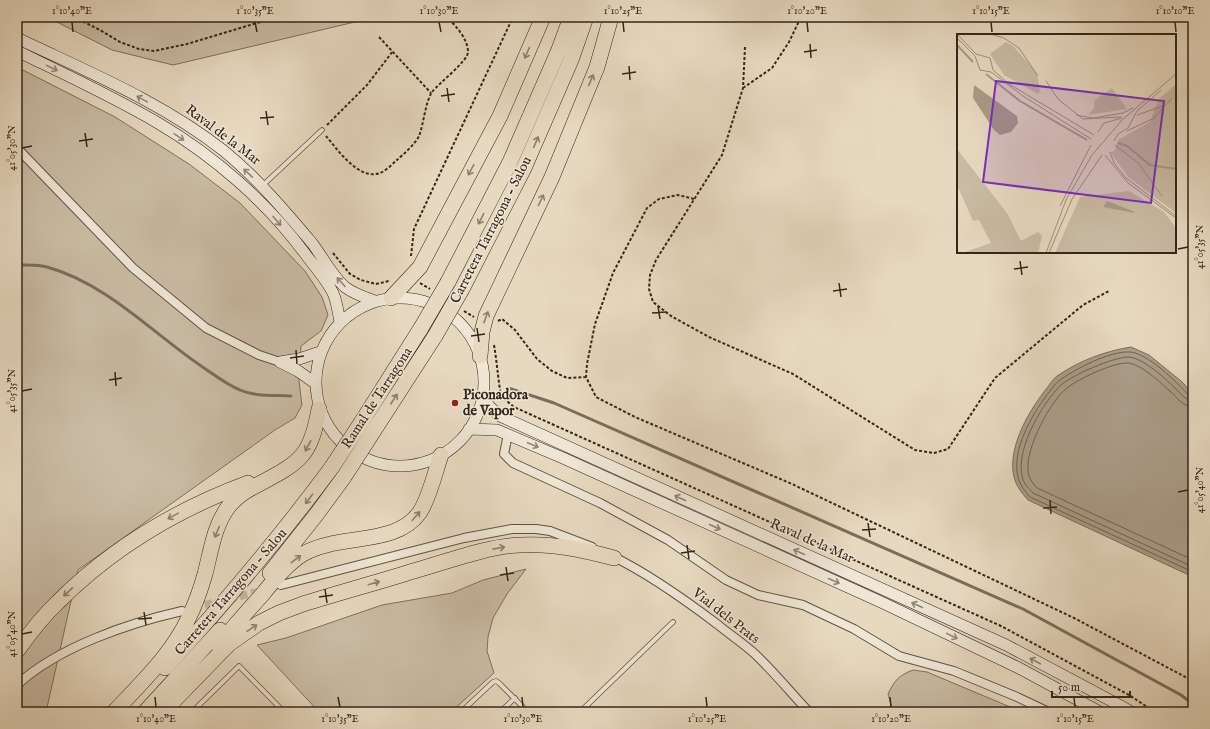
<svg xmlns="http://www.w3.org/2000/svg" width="1210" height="729" viewBox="0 0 1210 729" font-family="'IM FELL English',serif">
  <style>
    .green { fill: #c9bba4; stroke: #7e705f }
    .water { fill: #aa9c88; stroke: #7b6d5c }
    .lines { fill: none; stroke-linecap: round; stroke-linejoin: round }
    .shore { stroke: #6f6151; stroke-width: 1 }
    .stream { stroke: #7b6d5c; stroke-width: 3 }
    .street-tunnel { stroke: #c3b59f; stroke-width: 8; stroke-dasharray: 8 4; stroke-linecap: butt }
    .lane-casing { stroke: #615344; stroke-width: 5.5 }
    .street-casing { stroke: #615344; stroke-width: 10 }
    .secondary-casing { stroke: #34261a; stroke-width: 12 }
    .highway-casing { stroke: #34261a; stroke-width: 16 }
    .path { stroke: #34261a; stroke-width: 2; stroke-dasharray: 3 2; stroke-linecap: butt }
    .lane { stroke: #efe6d6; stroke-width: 4 }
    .street { stroke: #efe6d6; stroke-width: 8 }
    .secondary { stroke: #efe6d6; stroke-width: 11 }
    .highway { stroke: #e7d9c0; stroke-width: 15 }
    .highway-bridge-casing { stroke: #34261a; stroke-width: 16; stroke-linecap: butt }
    .highway-bridge { stroke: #e7d9c0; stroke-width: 15 }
    .oneway { stroke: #8e806d }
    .oneway2 { stroke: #928678 }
    .ticks { fill: none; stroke: #34261a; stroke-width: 1.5 }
    .poi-dot { fill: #8f2418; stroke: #efe6d6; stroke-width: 1.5 }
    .labels { text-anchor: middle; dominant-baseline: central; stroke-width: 3; stroke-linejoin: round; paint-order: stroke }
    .street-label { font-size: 14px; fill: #34261a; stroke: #efe6d6 }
    .poi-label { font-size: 14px; font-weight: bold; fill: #34261a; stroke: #efe6d6; text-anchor: start }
    .inset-river { fill: none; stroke: #aa9c88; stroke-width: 2 }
    .inset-road { fill: none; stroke: #9f917e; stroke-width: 1 }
    .view { fill: #7b2cbf; fill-opacity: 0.15; stroke: #7b2cbf; stroke-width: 2 }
    .inset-edge { fill: none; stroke: #34261a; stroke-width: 2 }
    .neatline { fill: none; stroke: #34261a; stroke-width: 1.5 }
    .ticks-label { font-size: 10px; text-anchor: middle; fill: #34261a }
  </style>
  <rect width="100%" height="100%" fill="#e7d9c0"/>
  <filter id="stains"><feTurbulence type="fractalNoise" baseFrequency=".005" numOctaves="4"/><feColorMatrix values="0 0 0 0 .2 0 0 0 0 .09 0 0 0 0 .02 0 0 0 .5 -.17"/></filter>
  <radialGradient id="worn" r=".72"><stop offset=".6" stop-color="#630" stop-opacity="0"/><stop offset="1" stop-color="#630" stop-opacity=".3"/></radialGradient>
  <path class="green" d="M47,17H376L173,65L112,50Z
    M17,67L115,117L189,164L240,203L305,271L322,297L328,315L321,331L301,346L299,381L302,405L295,418L275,430L78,570L46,712H17Z
    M526,569L507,594L493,618L488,637L487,651L494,673L451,712H319L257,645L286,638L382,605L452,593L483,580Z
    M913,670L927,672L1022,712H893L888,694C895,680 898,676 913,670Z"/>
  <path class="water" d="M1131,347L1149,355L1181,381L1193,393V577L1028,500C1020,491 1014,483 1013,471C1010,443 1030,409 1047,388C1050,384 1053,379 1057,376C1079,361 1105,351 1131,347Z"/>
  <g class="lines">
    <path class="shore" d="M1193,396C1187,395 1183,389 1179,385C1168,374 1144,352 1129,352C1110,351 1075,369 1060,380C1056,383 1053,387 1050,391C1034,411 1014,445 1017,471C1018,482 1023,489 1030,497L1193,572
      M1193,401C1185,400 1181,394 1176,389C1166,379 1142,357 1128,357C1114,357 1072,375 1061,385C1042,403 1010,457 1025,484C1027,487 1031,490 1033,493L1193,567
      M1193,407C1182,406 1178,398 1171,392C1161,383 1141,364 1128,363C1114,362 1078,379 1067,388C1050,401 1026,448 1028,469C1028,477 1032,483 1037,488L1193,560"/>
    <path class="stream" d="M17,265C26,265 38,264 47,267C108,284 153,334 204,368C216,376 227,385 240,390C256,397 274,395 291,396
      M508,388L554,403L1023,609L1181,695L1193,704"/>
    <path class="street-tunnel" d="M193,608L265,590"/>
    <g class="lane-casing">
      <path id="lane" d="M262,186L322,130
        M192,712L239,666L284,712
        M461,712L493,682L496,681L499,683L528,712
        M500,712L515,698
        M580,712L673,622"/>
    </g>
    <g class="street-casing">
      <path id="street" d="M17,148L133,268L206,328L259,355L280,362
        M508,434L504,454L513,463L600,503L668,540L726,580L758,595L803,605L854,629L899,656L954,671L1017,697L1049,712
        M612,556C649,574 684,599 717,624C729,634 743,643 755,654C774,672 791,693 809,712
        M281,585L464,538L512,529H536L550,531L592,547
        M17,685C58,647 129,623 182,611"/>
    </g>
    <g class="secondary-casing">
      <path id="secondary" d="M17,38C88,72 162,102 224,151C257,178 285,211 312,243C322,256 332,276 345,287C354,294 364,297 375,301
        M17,51C64,74 112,96 158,123C214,156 267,202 306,255C315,267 326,279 333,293C337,302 338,312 340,322
        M316 382a84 84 0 1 1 168 0a84 84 0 1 1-168 0Z
        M280,362L299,359L320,352
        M280,362L298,371L315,383
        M483,398L490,407L500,416L1006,645L1121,706L1131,712
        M469,429L497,430L563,458L881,602L1019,668L1100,712"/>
    </g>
    <g class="highway-casing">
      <path id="highway" d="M448,282L510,162L558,52L571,17
        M462,289L524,168L571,60L586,17
        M391,298L420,267L500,116L543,17
        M480,356L482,332L486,316L552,177L597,67L611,17
        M361,423L421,328
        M373,432L435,336
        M270,573L316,515L344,477
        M218,645C233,628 247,611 262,595C274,580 287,564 303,554C339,533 396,547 420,512C430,496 435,472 441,455
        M17,651C29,634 43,616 58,602C111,549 178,509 248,483
        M165,668C224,604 280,537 332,467
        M114,712C141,683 173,653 189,617C196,603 201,588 205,574C211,551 214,525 229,506C238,495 249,489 261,483C301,462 311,455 319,409
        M145,712L220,630
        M163,712L229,644L259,623L279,613L303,604C341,592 379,582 417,570C449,561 488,546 521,545C553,543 584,550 614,558"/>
    </g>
    <path class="path" d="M74,17L100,30L120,42L139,49L154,51L187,44L277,17
      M379,37L431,93
      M745,47L743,88L722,155L656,260L650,275L649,289L653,302L671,316L709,337L793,374L915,450L934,453L948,449L995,378L1083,305L1109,291
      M743,88L772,68L789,42L801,17
      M327,125L367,85L393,51
      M326,136C337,149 359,181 380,173C386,171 392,164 397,160C403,155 416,143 419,136C424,123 425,103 432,92C439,83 468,61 468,52C468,39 456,26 447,17
      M694,199L678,195L659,199L647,208L613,273L595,324L587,364L586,377L596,397L635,417L792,484L1074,618L1193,681
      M333,253L350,274L361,280L376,284L389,281
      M411,256L414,229L513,17
      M420,283L430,289
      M464,311L474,317
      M498,321L502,319L515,330L537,359L552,371L567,378L586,377
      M494,345C497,362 498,379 501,396L514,407L1001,626L1129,695L1155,712"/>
    <use href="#lane" class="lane"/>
    <use href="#street" class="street"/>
    <use href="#secondary" class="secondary"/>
    <use href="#highway" class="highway"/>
    <g class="highway-bridge-casing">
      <path id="highway-bridge" d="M421,328L448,282
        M435,336L462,289
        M332,467L361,423
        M344,477L373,432"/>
    </g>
    <use href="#highway-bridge" class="highway-bridge"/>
  </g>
  <defs><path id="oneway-shaft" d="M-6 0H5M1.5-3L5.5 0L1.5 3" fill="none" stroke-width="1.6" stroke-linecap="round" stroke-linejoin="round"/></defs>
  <g class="oneway">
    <use href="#oneway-shaft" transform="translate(527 53) rotate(113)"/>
    <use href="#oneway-shaft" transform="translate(591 80) rotate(-68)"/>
    <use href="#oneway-shaft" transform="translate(536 142) rotate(-67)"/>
    <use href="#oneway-shaft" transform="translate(471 170) rotate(118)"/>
    <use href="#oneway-shaft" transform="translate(541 200) rotate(-65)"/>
    <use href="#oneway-shaft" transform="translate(481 219) rotate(117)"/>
    <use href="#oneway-shaft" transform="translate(486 317) rotate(-70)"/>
    <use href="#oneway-shaft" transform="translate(394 399) rotate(-57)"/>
    <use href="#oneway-shaft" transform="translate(308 446) rotate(118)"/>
    <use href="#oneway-shaft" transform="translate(309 499) rotate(127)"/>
    <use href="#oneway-shaft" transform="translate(173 516) rotate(151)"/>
    <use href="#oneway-shaft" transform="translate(416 516) rotate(-50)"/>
    <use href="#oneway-shaft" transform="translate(217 532) rotate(112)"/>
    <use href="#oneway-shaft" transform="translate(499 548) rotate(-11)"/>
    <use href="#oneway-shaft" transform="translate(296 559) rotate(-37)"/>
    <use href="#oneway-shaft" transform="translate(374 583) rotate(-16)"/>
    <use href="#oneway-shaft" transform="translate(68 592) rotate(137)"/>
    <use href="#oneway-shaft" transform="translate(252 628) rotate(-34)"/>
  </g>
  <g class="oneway2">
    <use href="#oneway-shaft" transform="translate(52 68) rotate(26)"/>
    <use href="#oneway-shaft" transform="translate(142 99) rotate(-151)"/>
    <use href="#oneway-shaft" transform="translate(179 137) rotate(34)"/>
    <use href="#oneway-shaft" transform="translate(248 173) rotate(-137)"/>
    <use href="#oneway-shaft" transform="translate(277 221) rotate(49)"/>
    <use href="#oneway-shaft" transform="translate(341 282) rotate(-132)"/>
    <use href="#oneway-shaft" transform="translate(533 445) rotate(23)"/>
    <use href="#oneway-shaft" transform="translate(680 498) rotate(-156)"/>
    <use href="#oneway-shaft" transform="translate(715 527) rotate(24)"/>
    <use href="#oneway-shaft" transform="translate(799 552) rotate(-156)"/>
    <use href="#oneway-shaft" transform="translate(834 581) rotate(24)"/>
    <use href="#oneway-shaft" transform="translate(917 605) rotate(-156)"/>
    <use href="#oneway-shaft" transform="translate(952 636) rotate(26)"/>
    <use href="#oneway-shaft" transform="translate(1035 661) rotate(-152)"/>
  </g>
  <path class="ticks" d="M72,22L73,32M255,22L257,32M439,22L441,32M623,22L624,32M807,22L808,32M991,22L992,32M1175,22L1176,32M810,44L811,58M804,52L817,50M629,66L630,80M622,74L636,72M447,88L449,102M441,96L455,94M266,111L268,125M260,118L274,117M85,133L87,147M79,141L93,139M22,148L32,146M1178,249L1188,247M1020,261L1022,275M1014,269L1028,267M839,283L841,297M833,291L847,289M658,306L660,319M652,313L666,312M477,328L479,342M471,336L485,334M296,350L297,364M290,358L304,356M115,372L116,386M109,380L122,378M22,391L32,389M1178,492L1188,490M1050,500L1051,514M1043,508L1057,507M868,523L870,537M862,530L876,529M687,545L689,559M681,553L695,551M506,567L508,581M500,575L514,573M325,589L327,603M319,597L333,595M144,612L146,625M138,619L152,618M22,634L32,632M155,697L156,707M338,697L340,707M522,697L523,707M706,697L707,707M890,697L891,707M1074,697L1075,707"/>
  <circle class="poi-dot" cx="455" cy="403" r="4"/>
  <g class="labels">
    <g class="street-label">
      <text transform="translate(223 135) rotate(37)">Raval de la Mar</text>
      <text transform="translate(491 230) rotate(-63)">Carretera Tarragona - Salou</text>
      <text transform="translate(377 398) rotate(-57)">Ramal de Tarragona</text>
      <text transform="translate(812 541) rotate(24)">Raval de la Mar</text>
      <text transform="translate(231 592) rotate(-49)">Carretera Tarragona - Salou</text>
      <text transform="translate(726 616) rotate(38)">Vial dels Prats</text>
    </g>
    <g class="poi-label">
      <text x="463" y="395">Piconadora<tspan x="463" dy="16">de Vapor</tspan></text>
    </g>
  </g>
  <g transform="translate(957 34)">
    <rect width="219" height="219" fill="#e7d9c0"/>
    <path d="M49,8L56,12L80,39L83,57L81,60L47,41L33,20ZM219,50V179L171,143L154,119L158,116L161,106L193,88L202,65ZM155,54L170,75L131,81L137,74V67ZM0,115L50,179L64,207L81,198L85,202L81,219H5L34,209L22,186L16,187L0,151ZM172,157L207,178L219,194V219H98L123,163Z" fill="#c9bba4"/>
    <path d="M17,51L60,82L61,89L54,98L43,101L37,96L16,64ZM150,167L176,177L178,179L146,173Z" fill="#aa9c88"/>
    <path class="inset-river" d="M0,11L16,28M29,40L63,67L130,106M161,109L170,112L193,131L219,135"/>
    <path class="inset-road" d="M0,0L19,20L33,24L36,36L52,50L137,101M33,0L47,4L62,14L81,42M0,4L18,22L23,36L34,38L66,62L134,105M89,47L101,65L126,85L164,83M119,81L136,84L166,79L176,74M180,81L206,72M170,97L197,84L215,64M141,98L147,89L165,84M157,107L161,100L171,94L180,77L204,56M158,111L181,129L205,162M153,118L157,129L169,144L219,182M148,121L171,149L219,184M103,172L134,111M89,219L109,166L135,121L165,86L219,40M92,219L115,165L145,121"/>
    <path class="view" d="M39,47L207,67L194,169L26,148Z"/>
    <rect width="219" height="219" class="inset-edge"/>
  </g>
  <rect width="1210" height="729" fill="none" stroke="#e7d9c0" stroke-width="44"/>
  <path d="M1052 691v6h78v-6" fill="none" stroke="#34261a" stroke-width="2"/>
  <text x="1058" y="691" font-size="12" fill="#34261a" stroke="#efe6d6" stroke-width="3" paint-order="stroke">50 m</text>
  <rect x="22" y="22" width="1166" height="685" class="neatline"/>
  <g class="ticks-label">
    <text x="72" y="14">1°10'40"E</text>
    <text x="255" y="14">1°10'35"E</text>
    <text x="439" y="14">1°10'30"E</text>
    <text x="623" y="14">1°10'25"E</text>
    <text x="807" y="14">1°10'20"E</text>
    <text x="991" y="14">1°10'15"E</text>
    <text x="1175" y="14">1°10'10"E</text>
    <text transform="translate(11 148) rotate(-90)" y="4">41°05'30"N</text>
    <text transform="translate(1199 247) rotate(-90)" y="4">41°05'35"N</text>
    <text transform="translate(11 391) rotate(-90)" y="4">41°05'35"N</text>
    <text transform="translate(1199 490) rotate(-90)" y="4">41°05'40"N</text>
    <text transform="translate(11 634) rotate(-90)" y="4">41°05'40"N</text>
    <text x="156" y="722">1°10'40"E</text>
    <text x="340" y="722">1°10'35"E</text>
    <text x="523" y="722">1°10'30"E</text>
    <text x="707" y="722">1°10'25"E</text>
    <text x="891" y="722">1°10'20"E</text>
    <text x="1075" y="722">1°10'15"E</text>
  </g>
  <rect width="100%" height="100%" filter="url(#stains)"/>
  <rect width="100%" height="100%" fill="url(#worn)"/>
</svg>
